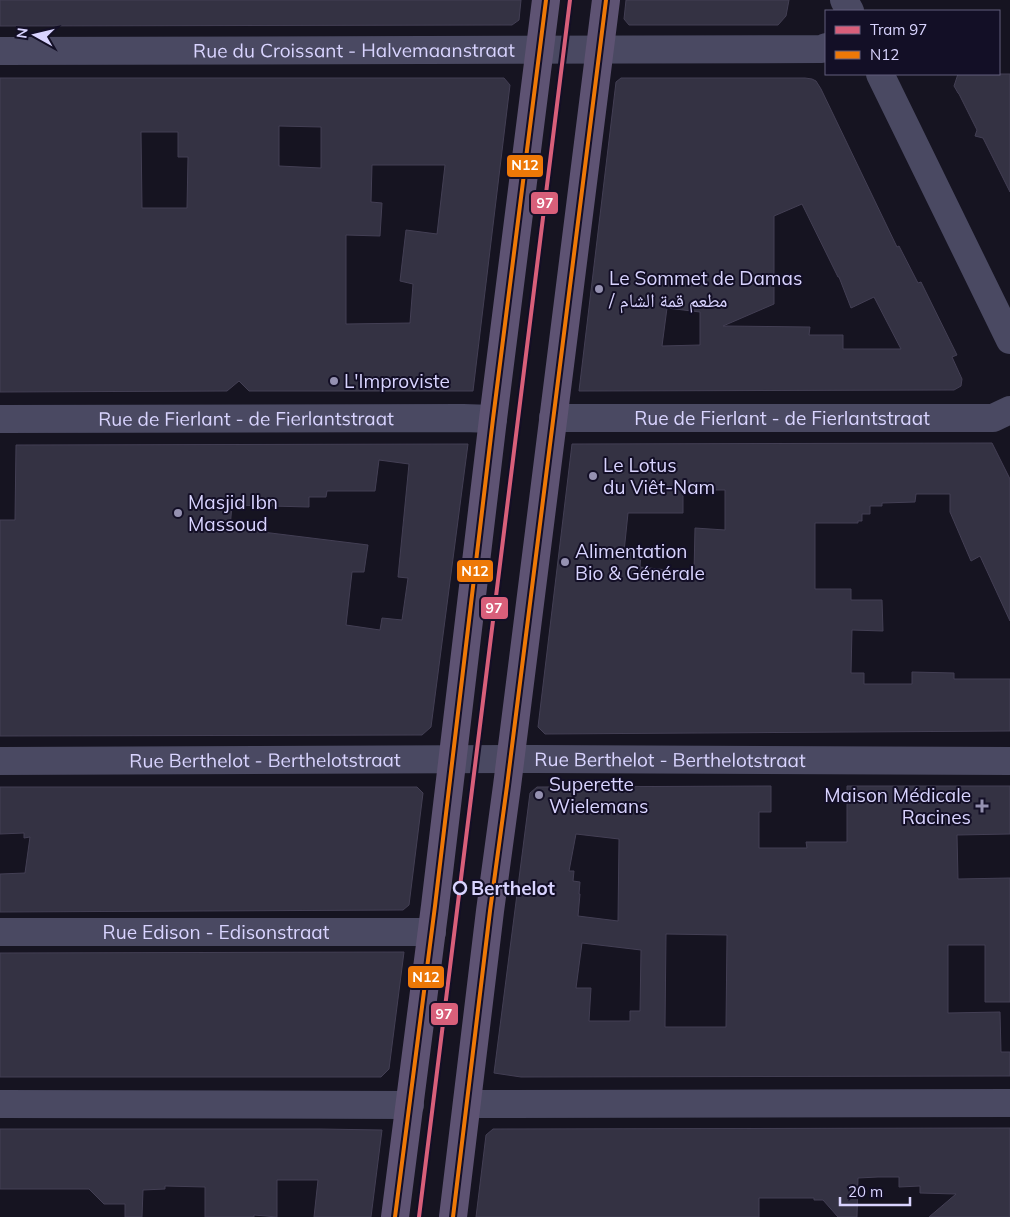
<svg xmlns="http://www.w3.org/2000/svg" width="1010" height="1217" viewBox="0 0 1010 1217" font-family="Mulish,'Noto Naskh Arabic',sans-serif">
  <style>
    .building { fill: #343243; stroke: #433f54; fill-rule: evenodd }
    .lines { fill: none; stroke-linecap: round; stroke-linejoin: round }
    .minor { stroke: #4a4962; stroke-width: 28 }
    .major { stroke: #5e5373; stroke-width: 28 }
    .bus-1-casing { stroke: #130f26; stroke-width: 8 }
    .bus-1 { stroke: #ed7807; stroke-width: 4 }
    .tram-1-casing { stroke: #130f26; stroke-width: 8 }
    .tram-1 { stroke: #d85f7a; stroke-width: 4 }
    .poi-dot { fill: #9591b1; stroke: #130f26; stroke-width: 2 }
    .stop-dot { fill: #130f26; stroke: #d9d4ff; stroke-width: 2.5 }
    .labels { text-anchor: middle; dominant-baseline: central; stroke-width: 4; stroke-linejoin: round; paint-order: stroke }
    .street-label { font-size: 19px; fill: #d9d4ff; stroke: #130f26 }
    .poi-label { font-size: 19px; fill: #d9d4ff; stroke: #130f26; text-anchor: start }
    .stop-label { font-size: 19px; font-weight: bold; fill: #d9d4ff; stroke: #130f26; text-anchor: start }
    .line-badge { stroke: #130f26; stroke-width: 2 }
    .badge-label { font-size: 14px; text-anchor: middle; font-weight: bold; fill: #fff }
  </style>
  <rect width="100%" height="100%" fill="#161421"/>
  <path class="building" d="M0,0H521L519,20L512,25L0,26Z
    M626,0H789L786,16L778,25H629L624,19Z
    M958,74H1010V192L983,138L975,136L977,130L959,94L958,93L954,86Z
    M0,78H504L510,85L473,391H249L239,381L227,391L0,392ZM279,126L321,127V168L279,166ZM141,132H178V157H188L187,208H142ZM372,165H445L437,234L406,230L400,281L413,284L410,323L346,324V235L380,236L382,203L371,202Z
    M621,78H805L812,79L816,81L821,89L897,247L899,246L918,283L921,282L957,355L952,357L962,379L961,386L954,390L579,391L616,82ZM802,204L838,277H839L851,308L874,297L901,349H843V335H809L810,327L723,326L774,304V216ZM667,308L700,312V345L662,346Z
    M992,443L1010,479V621L980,556L971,561L950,512V494H916L915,502L882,503V506H870V514H862V521H858V523H815V589H851V600H882L883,631L852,630L851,673H864V684H912V672L954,673V679H1010V731L545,734L538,727L572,444ZM683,490H725V530L695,528L694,573L640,567L641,554L624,552L628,513H683Z
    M468,444L431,727L422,735L0,736V520H15L16,445ZM379,460L409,464L398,577L408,578L402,620L382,618L380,630L346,625L352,572H364L368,545L230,528L232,505L309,507V497H326L327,491H375Z
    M771,786V812H759V848H807L806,842H847V786H1010V834L957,835L958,879L1010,878V1002H985V945H948V1013L1000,1012L1001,1052H1010V1076L521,1077L494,1073L530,793L537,787ZM576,834L619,839L618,921L578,916L580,894H579L580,882L573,881L574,871H569ZM666,934L727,935L726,1027H665ZM582,943L641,950L640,1011H630V1021H589L591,988H576Z
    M0,787H417L423,793L409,905L403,910L0,912V874L25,873L30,837L24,838V833L0,834Z
    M404,952L389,1069L381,1077H0V953Z
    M1010,1128V1217H929L956,1194L920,1193V1186L899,1187V1177H878L858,1178L857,1217H838L823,1200H814V1198H759V1217H476L486,1135L493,1129Z
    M0,1129H320L382,1130L371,1217H314L318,1180H277V1217L254,1215V1217H205V1187L165,1186V1189L143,1190L142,1217H125V1204H104L89,1189H0Z"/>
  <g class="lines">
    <g class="minor">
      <path d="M844,0L850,11"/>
      <path id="s1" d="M0,51L822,49L826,47"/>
      <path d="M880,74L1010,340"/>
      <path id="s2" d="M553,418H993L1010,410"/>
      <path id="s3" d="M0,419L463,418L493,419"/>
      <path id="s4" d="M0,761L537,759L1010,761"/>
      <path id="s5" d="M0,932H432"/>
      <path d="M0,1104L410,1105"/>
      <path d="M467,1104L1010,1103"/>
    </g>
    <path class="major" d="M395,1217L435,906L493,419L546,0
      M453,1217L490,911L507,786L606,0"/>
    <g class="bus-1-casing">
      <path id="bus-1" d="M395,1217L435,906L493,419L546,0
        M453,1217L490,911L507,786L606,0"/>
    </g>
    <use href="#bus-1" class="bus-1"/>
    <g class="tram-1-casing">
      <path id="tram-1" d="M419,1217L570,0"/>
    </g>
    <use href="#tram-1" class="tram-1"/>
  </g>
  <g class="poi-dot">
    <circle cx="599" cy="289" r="5"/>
    <circle cx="334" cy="381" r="5"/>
    <circle cx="593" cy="476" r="5"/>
    <circle cx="178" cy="513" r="5"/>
    <circle cx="565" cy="562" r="5"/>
    <circle cx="539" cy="795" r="5"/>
    <path d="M979.5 798.5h5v5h5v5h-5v5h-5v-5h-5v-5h5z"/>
  </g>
  <circle class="stop-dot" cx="460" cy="888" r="6"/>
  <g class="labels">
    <g class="street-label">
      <text stroke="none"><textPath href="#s1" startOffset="354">Rue du Croissant - Halvemaanstraat</textPath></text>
      <text stroke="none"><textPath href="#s3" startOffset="246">Rue de Fierlant - de Fierlantstraat</textPath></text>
      <text stroke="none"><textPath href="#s2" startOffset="229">Rue de Fierlant - de Fierlantstraat</textPath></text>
      <text stroke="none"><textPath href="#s4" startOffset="670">Rue Berthelot - Berthelotstraat</textPath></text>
      <text stroke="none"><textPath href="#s4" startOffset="265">Rue Berthelot - Berthelotstraat</textPath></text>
      <text stroke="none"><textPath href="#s5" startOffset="216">Rue Edison - Edisonstraat</textPath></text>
    </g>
    <g class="poi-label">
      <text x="609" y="278">Le Sommet de Damas<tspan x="609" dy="22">/ مطعم قمة الشام</tspan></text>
      <text x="344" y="381">L'Improviste</text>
      <text x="603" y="465">Le Lotus<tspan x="603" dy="22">du Viêt-Nam</tspan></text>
      <text x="188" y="502">Masjid Ibn<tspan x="188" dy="22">Massoud</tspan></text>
      <text x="575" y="551">Alimentation<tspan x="575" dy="22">Bio &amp; Générale</tspan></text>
      <text x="549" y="784">Superette<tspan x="549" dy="22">Wielemans</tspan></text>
      <text x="971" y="795" text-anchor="end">Maison Médicale<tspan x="971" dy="22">Racines</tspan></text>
    </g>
    <g class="stop-label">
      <text x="471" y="888">Berthelot</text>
    </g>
  </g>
  <g class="line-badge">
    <rect x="506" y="154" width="38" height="24" rx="5" fill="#ed7807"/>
    <rect x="530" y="191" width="29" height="24" rx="5" fill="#d85f7a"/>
    <rect x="456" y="559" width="38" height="24" rx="5" fill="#ed7807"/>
    <rect x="480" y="596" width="29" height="24" rx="5" fill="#d85f7a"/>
    <rect x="407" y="965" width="38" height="24" rx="5" fill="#ed7807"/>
    <rect x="430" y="1002" width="29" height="24" rx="5" fill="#d85f7a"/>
  </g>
  <g class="badge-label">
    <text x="525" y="170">N12</text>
    <text x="545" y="208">97</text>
    <text x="475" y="576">N12</text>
    <text x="494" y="613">97</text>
    <text x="426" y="982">N12</text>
    <text x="444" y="1019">97</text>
  </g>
  <rect x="825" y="10" width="175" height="65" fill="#130f26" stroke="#625e7d"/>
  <rect x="835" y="26" width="25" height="8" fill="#d85f7a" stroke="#625e7d"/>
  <text x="870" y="35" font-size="15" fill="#d9d4ff">Tram 97</text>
  <rect x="835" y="51" width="25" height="8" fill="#ed7807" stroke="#625e7d"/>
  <text x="870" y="60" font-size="15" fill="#d9d4ff">N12</text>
  <g transform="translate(35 35) rotate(278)" stroke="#130f26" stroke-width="4" paint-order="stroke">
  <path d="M0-4L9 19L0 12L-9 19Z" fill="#d9d4ff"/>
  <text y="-8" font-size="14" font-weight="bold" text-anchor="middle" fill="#d9d4ff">N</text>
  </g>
  <path d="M840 1197v8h70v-8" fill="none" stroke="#d9d4ff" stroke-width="2.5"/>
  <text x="848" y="1197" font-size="15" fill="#d9d4ff" stroke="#130f26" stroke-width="4" paint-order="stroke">20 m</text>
</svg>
